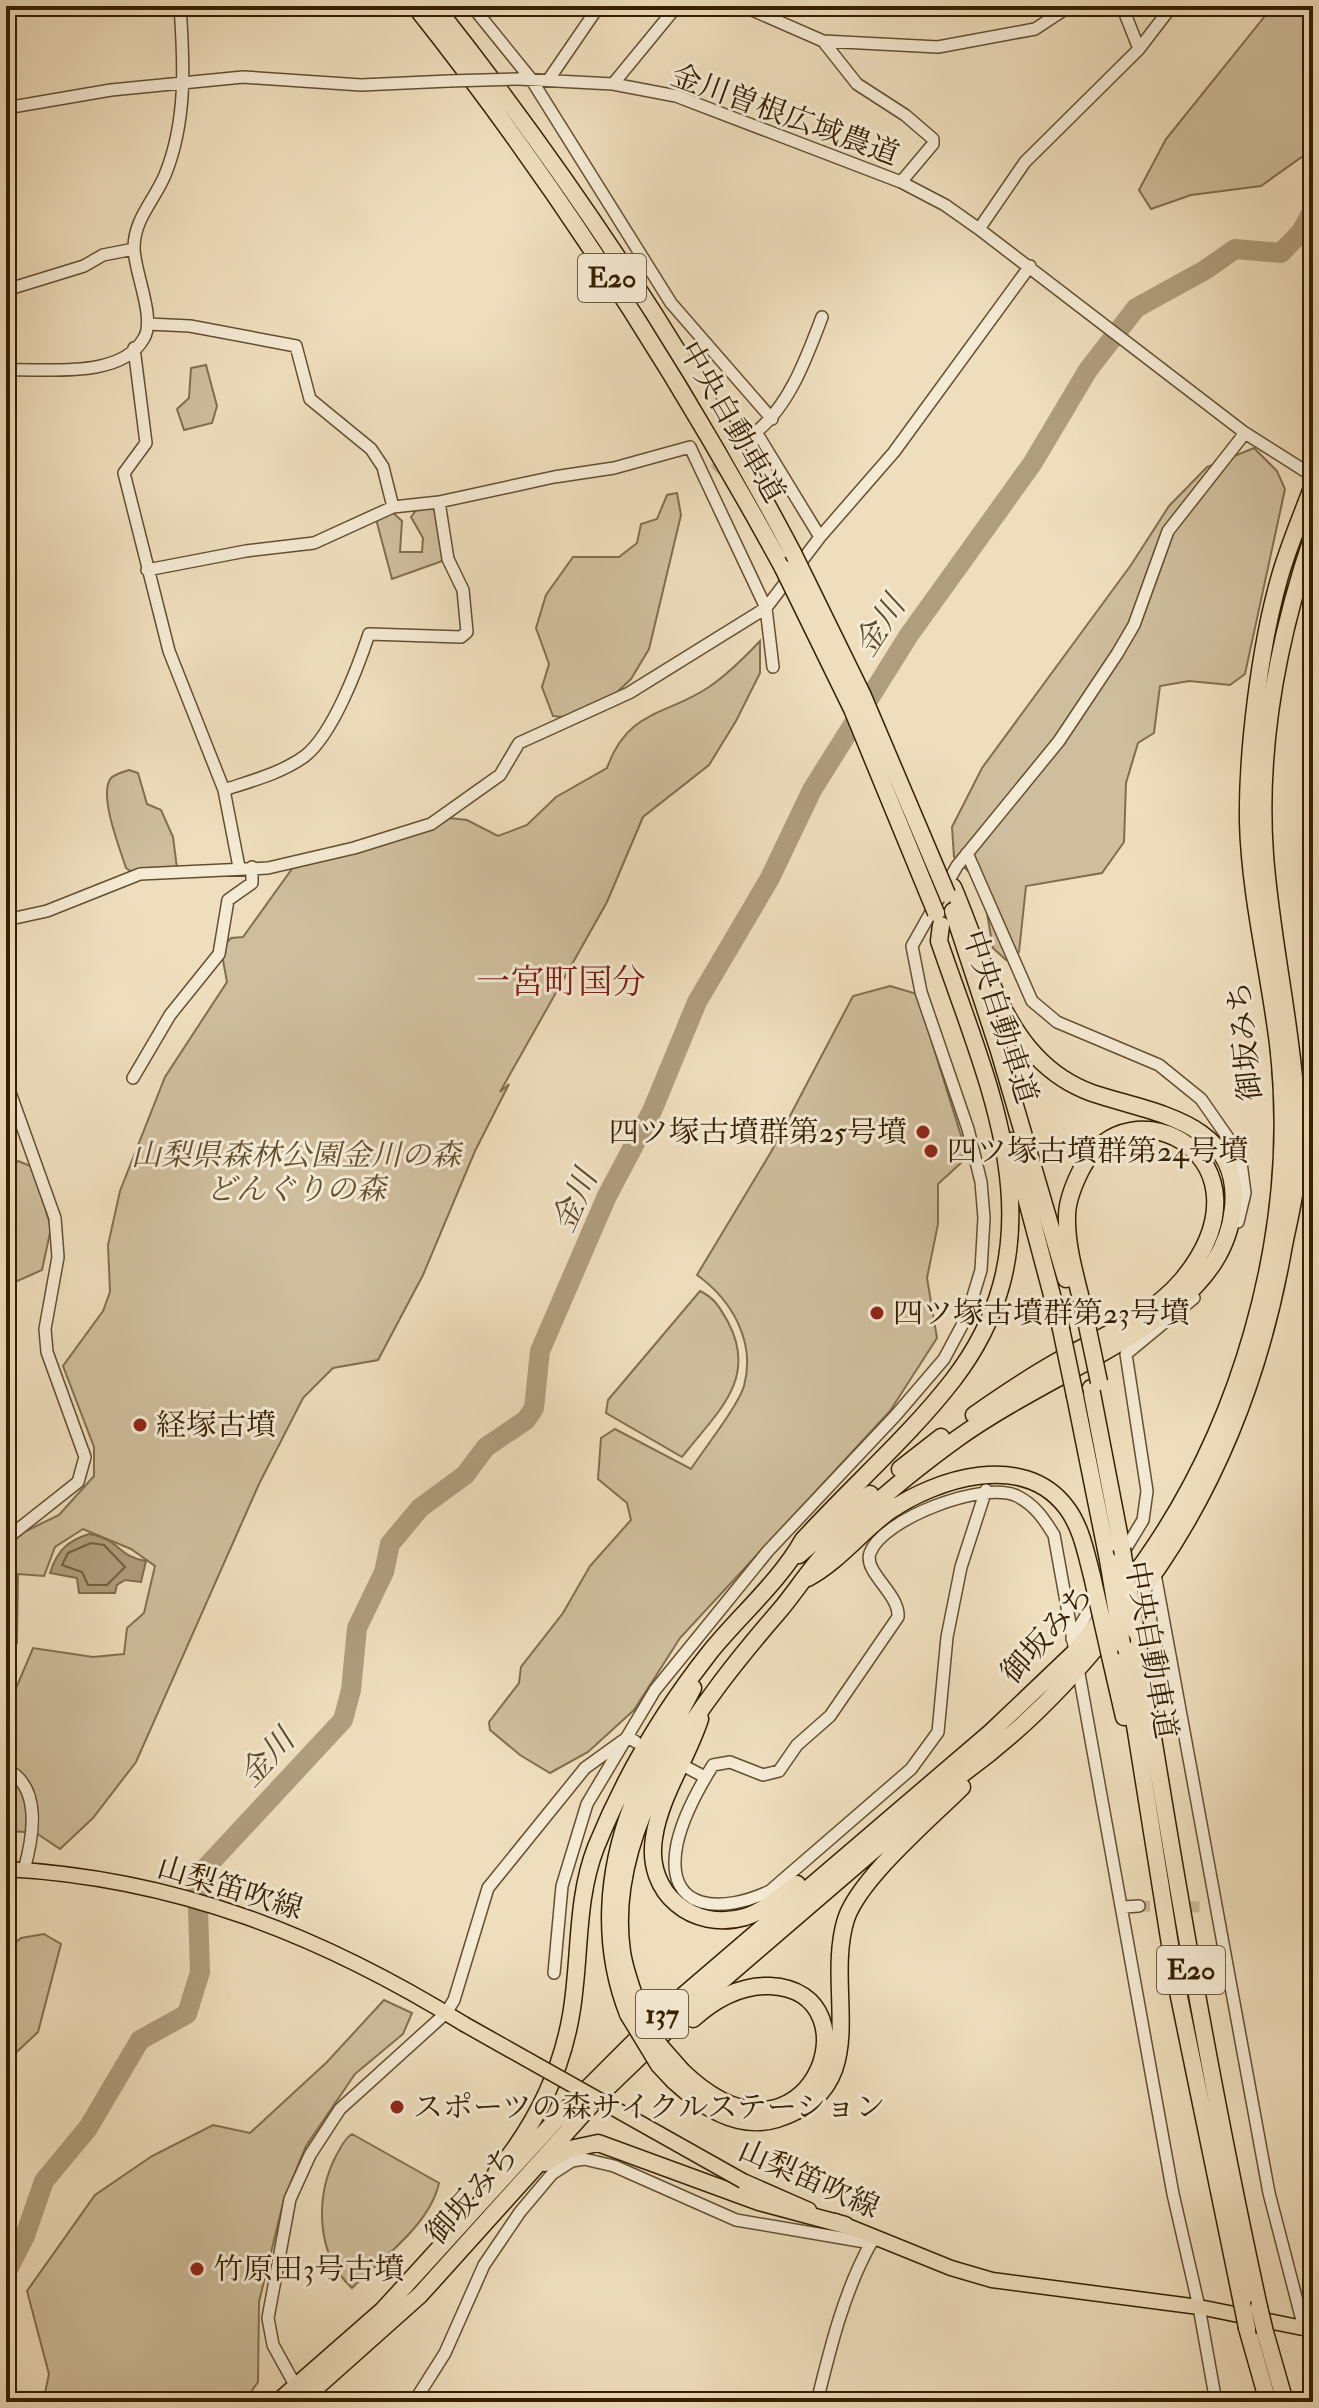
<svg xmlns="http://www.w3.org/2000/svg" width="1319" height="2408" viewBox="0 0 1319 2408" font-family="'IM FELL Double Pica','Noto Serif JP',serif">
  <style>
    .green { fill: #cfbe9d; stroke: #826e4e; stroke-width: 2 }
    .water { fill: #af9d7d; stroke: #7e6b4b; stroke-width: 2 }
    .lines { fill: none; stroke-linecap: round; stroke-linejoin: round }
    .shore { stroke: #725e3e; stroke-width: 2 }
    .river { stroke: #af9d7d; stroke-width: 20 }
    .minor-tunnel { stroke: #cab897; stroke-width: 11; stroke-dasharray: 11 5.5; stroke-linecap: butt }
    .minor-casing { stroke: #634f2f; stroke-width: 14 }
    .major-casing { stroke: #341f00; stroke-width: 17 }
    .highway-casing { stroke: #341f00; stroke-width: 19 }
    .minor { stroke: #f5ead4; stroke-width: 11 }
    .major { stroke: #efdebd; stroke-width: 14 }
    .highway { stroke: #efdebd; stroke-width: 16 }
    .minor-bridge-casing { stroke: #634f2f; stroke-width: 14; stroke-linecap: butt }
    .major-bridge-casing { stroke: #341f00; stroke-width: 17; stroke-linecap: butt }
    .highway-bridge-casing { stroke: #341f00; stroke-width: 19; stroke-linecap: butt }
    .minor-bridge { stroke: #f5ead4; stroke-width: 11 }
    .major-bridge { stroke: #efdebd; stroke-width: 14 }
    .highway-bridge { stroke: #efdebd; stroke-width: 16 }
    .poi-dot { fill: #8f2418; stroke: #f5ead4; stroke-width: 3 }
    .labels { text-anchor: middle; dominant-baseline: central; stroke-width: 6; stroke-linejoin: round; paint-order: stroke }
    .shield { fill: #f5ead4; stroke: #6e5c40; stroke-width: 2 }
    .shield-label { font-size: 28px; font-weight: bold; fill: #341f00 }
    .street-label { font-size: 30px; fill: #341f00; stroke: #f5ead4 }
    .poi-label { font-size: 30px; fill: #341f00; stroke: #f5ead4; text-anchor: start }
    .park-label { font-size: 30px; font-style: italic; fill: #624f2f; stroke: #f5ead4 }
    .water-label { font-size: 32px; font-style: italic; fill: #5f4b2c; stroke: #f5ead4 }
    .quarter-label { font-size: 34px; fill: #7a1f14; stroke: #f5ead4 }
  </style>
  <rect width="100%" height="100%" fill="#efdebd"/>
  <filter id="stains"><feTurbulence type="fractalNoise" baseFrequency=".0025" numOctaves="4"/><feColorMatrix values="0 0 0 0 .2 0 0 0 0 .09 0 0 0 0 .02 0 0 0 .5 -.17"/></filter>
  <radialGradient id="worn" r=".72"><stop offset=".6" stop-color="#630" stop-opacity="0"/><stop offset="1" stop-color="#630" stop-opacity=".3"/></radialGradient>
  <path class="green" d="M1273,6H1313V149L1261,186L1191,195L1151,209L1139,190L1166,139Z
    M206,365L217,406L212,423L184,430L177,409L189,398L191,368Z
    M1254,448L1277,471L1285,489L1245,674L1230,685L1189,681L1160,686L1154,733L1138,743L1126,783L1124,842L1102,873L1026,886L1019,952L1006,960L993,948L982,885L954,857L952,827L982,768L1131,565L1169,506L1207,467Z
    M677,493L681,515L649,649L631,679L614,695L564,717L553,716L542,687L549,664L536,628L546,595L573,557H619L637,543L641,524L657,519L667,495Z
    M432,506L437,516L445,560L392,579L376,519L391,511L402,521L400,552H422L423,538L411,517L417,509Z
    M760,641V673L736,721L709,765L643,817L607,902L500,1092L509,1084L475,1151L423,1275L378,1360L333,1368L303,1398L259,1484L136,1762L93,1818L60,1849L36,1833L11,1831L6,1823V1712L33,1648L93,1657L124,1654L127,1628L144,1613L155,1566L131,1549L83,1529L55,1547L44,1576L18,1574L17,1643L6,1639V1549L22,1533L59,1515L94,1476V1447L63,1366L103,1311L110,1292L108,1245L120,1191L165,1077L227,982L221,949L231,938L243,937L294,866L344,844L374,846L449,818L467,820L498,836L527,825L556,797L607,768C628,709 666,716 709,687C728,674 744,658 760,641Z
    M129,770L138,773L147,804L161,810L173,837L177,868L133,873L126,868C120,849 98,794 111,778C115,774 123,772 129,770Z
    M890,986L917,994L963,1142L962,1162L938,1184V1224L927,1278L937,1338L890,1411L680,1638L634,1710L588,1752L550,1773L520,1755L490,1730L489,1722L519,1683L521,1667L563,1613L590,1566L631,1520L627,1503L598,1479L601,1438L615,1429L691,1469C704,1449 738,1406 744,1386C756,1342 732,1300 697,1275L771,1152L853,996Z
    M18,1161L33,1167L51,1228L42,1270L6,1286V1169Z
    M700,1291C715,1298 720,1308 728,1322C759,1380 715,1414 682,1457L606,1413L608,1400Z
    M44,1934L61,1944L38,2032L6,2062V1950L21,1938Z
    M384,2000L412,2013L403,2034L355,2074L306,2146L284,2199L259,2302L258,2382L244,2402H43L49,2374L27,2291L95,2195L152,2156L213,2125L250,2133L327,2062Z
    M352,2134L439,2183C430,2225 381,2259 352,2288C315,2254 315,2195 337,2154C342,2146 344,2139 352,2134Z"/>
  <path class="water" d="M89,1534C120,1539 118,1557 146,1561L141,1582L125,1580L117,1585L115,1593H79L77,1578L50,1573C57,1551 67,1541 89,1534Z"/>
  <g class="lines">
    <path class="shore" d="M91,1543L104,1545L125,1567L107,1585H88L82,1572L62,1565L68,1553Z"/>
    <path class="river" d="M6,2273L25,2236L44,2181L88,2128L140,2040L187,2014L200,1972L197,1877L343,1720L351,1690L357,1628L384,1572L390,1544L420,1508L465,1475L486,1447L526,1420L534,1408L540,1351L607,1196L652,1111L697,1002L770,878L812,790L909,635L1032,464L1088,370L1136,308L1205,270L1235,249L1281,253L1301,232L1313,210"/>
    <path class="minor-tunnel" d="M714,470L747,439
      M1139,1906L1201,1907"/>
    <g class="minor-casing">
      <path id="minor" d="M472,6L531,79L671,303L772,419
        M743,6L823,41L857,84L905,115L933,139V144L901,182
        M1122,6L1139,49
        M823,41L938,47L1035,29L1070,6
        M518,79L613,84L676,96L901,182L945,205L979,229L1245,433L1313,476
        M549,79L599,6
        M613,84L677,6
        M6,108L111,90L243,77L361,85L449,81
        M979,229L1025,162L1139,49L1172,6
        M6,290L84,266L103,255L134,249
        M148,324L190,326L296,346L310,399L371,449L383,467L393,507
        M134,348L146,443L124,473L169,651L224,790L239,867
        M6,370C44,368 121,380 144,338C156,318 134,271 134,248C134,219 154,201 165,175C187,121 184,63 180,6
        M820,537L756,432C790,405 807,356 822,317
        M147,570L246,551L314,543L393,507L439,502L554,477L614,468L690,447L766,608L773,667
        M224,790C251,781 282,773 305,756C333,734 358,667 369,634L461,637L467,632L463,590L448,559L439,502
        M967,853L1032,1001L1057,1022L1159,1065L1201,1099L1240,1155L1245,1193L1238,1222
        M6,920L47,911L140,874L268,868L354,848L431,824L500,775L519,743L629,693L766,608L820,537L894,452L1030,266
        M133,1078L170,1015L219,954L228,900L252,883V867
        M6,1081L55,1218L58,1257L45,1329L47,1352L85,1457L78,1482L6,1539
        M1290,1179L1313,1183
        M986,1490L961,1567L947,1637L938,1732L911,1769L770,1891C724,1913 663,1914 677,1844C683,1816 698,1789 713,1765L730,1762L763,1775L779,1771L797,1745L830,1716L898,1617C900,1594 863,1572 870,1553C882,1519 984,1480 1017,1496C1035,1505 1044,1519 1054,1535L1173,2194L1199,2307L1216,2402
        M1123,1553L1143,1520L1147,1491L1126,1354L1194,1298
        M1155,1574L1269,2193L1304,2328
        M1072,1639L1112,1572
        M686,1767L705,1777
        M6,1769C43,1787 33,1838 24,1870
        M1124,1907L1139,1906
        M554,1973L562,1886L587,1804L655,1690L768,1551L896,1415L944,1359L967,1316L981,1270L984,1218L981,1182L968,1129L921,992L912,946L957,866L1059,741L1117,654L1134,625L1168,531L1245,433
        M299,2392L273,2345L268,2318L290,2199L310,2155L340,2109L446,2013L454,2000L488,1888L585,1768L628,1737L636,1742
        M414,2402L445,2353L484,2265L520,2212L552,2174L572,2161L584,2159L614,2166L736,2220L871,2243L877,2238
        M817,2402C830,2349 844,2291 871,2243"/>
    </g>
    <g class="major-casing">
      <path id="major" d="M6,1869C176,1878 320,1935 464,2024
        M743,2181L809,2210
        M835,2221L951,2268L992,2280L1199,2307L1313,2330"/>
    </g>
    <g class="highway-casing">
      <path id="highway" d="M415,6C555,182 675,370 783,568
        M435,6C571,178 691,359 793,553
        M953,911L999,1051L1066,1279
        M1011,1141L1061,1329
        M1091,1388L1122,1549
        M1075,1396L1108,1560
        M974,1415C1001,1396 1028,1378 1056,1362C1098,1338 1150,1318 1182,1280C1282,1159 1129,1077 1081,1170C1074,1184 1067,1200 1067,1216C1066,1247 1077,1281 1084,1311
        M900,1469L941,1437
        M799,1555L870,1494
        M808,1578C839,1561 860,1533 888,1512C937,1478 1023,1451 1066,1507C1081,1526 1086,1553 1092,1576
        M1123,1590C1240,1441 1300,1232 1278,1044C1269,970 1250,897 1248,822C1247,751 1260,645 1280,576C1289,545 1302,515 1313,485
        M1126,1611C1208,1508 1258,1386 1282,1256C1286,1231 1294,1205 1296,1179C1304,1070 1273,963 1265,855C1257,746 1278,638 1313,535
        M1136,1632C1172,1858 1210,2083 1259,2307
        M1122,1644L1176,1982L1242,2303
        M1110,1656L1124,1717
        M700,1719C687,1759 660,1796 654,1838C645,1893 693,1932 745,1917C764,1911 782,1896 797,1884
        M639,2010C633,1991 625,1972 622,1952C604,1825 703,1699 780,1610C796,1591 809,1570 825,1553C865,1509 911,1472 958,1438C1027,1389 1109,1357 1175,1305C1206,1279 1229,1249 1233,1208C1242,1121 1151,1113 1092,1093C1070,1085 1052,1073 1036,1056C996,1015 976,940 953,887
        M628,2014C601,1945 606,1872 633,1803C649,1764 674,1726 693,1688
        M682,2071C808,2193 882,1991 770,1986C741,1985 714,2000 693,2019
        M674,2081C702,2107 738,2131 777,2119C877,2087 823,1992 846,1919C860,1878 930,1819 962,1787
        M545,2163L570,2149L598,2143L759,2202L845,2225
        M496,2173C534,2127 561,2073 571,2015C581,1958 575,1901 596,1847C624,1778 664,1710 710,1652C740,1615 779,1582 803,1540C852,1486 908,1438 953,1380C1063,1237 990,1091 939,941L941,925
        M1247,2328L1268,2402
        M1265,2332L1285,2402
        M278,2402L383,2310L555,2121L664,2012L991,1732L1074,1653L1109,1609
        M300,2402L420,2295L602,2093L689,2009L961,1775C1018,1734 1068,1684 1111,1629"/>
    </g>
    <use href="#minor" class="minor"/>
    <use href="#major" class="major"/>
    <use href="#highway" class="highway"/>
    <g class="minor-bridge-casing">
      <path id="minor-bridge" d="M449,81L518,79"/>
    </g>
    <g class="major-bridge-casing">
      <path id="major-bridge" d="M464,2024L743,2181"/>
    </g>
    <g class="highway-bridge-casing">
      <path id="highway-bridge" d="M793,553L863,696L947,894
        M783,568L852,709L936,913
        M1084,1311L1099,1382
        M1061,1329L1075,1396
        M1122,1549L1136,1632
        M1108,1560L1122,1644
        M1092,1576L1110,1656
        M639,2010L660,2046L682,2071
        M628,2014L659,2065L674,2081
        M1242,2303L1247,2328
        M1259,2307L1265,2332"/>
    </g>
    <use href="#minor-bridge" class="minor-bridge"/>
    <use href="#major-bridge" class="major-bridge"/>
    <use href="#highway-bridge" class="highway-bridge"/>
  </g>
  <g class="poi-dot">
    <circle cx="923" cy="1132" r="8"/>
    <circle cx="931" cy="1151" r="8"/>
    <circle cx="877" cy="1313" r="8"/>
    <circle cx="140" cy="1425" r="8"/>
    <circle cx="397" cy="2107" r="8"/>
    <circle cx="197" cy="2269" r="8"/>
  </g>
  <g class="labels">
    <g class="shield">
      <rect x="578" y="254" width="68" height="48" rx="6"/>
      <rect x="1157" y="1946" width="68" height="48" rx="6"/>
      <rect x="636" y="1990" width="52" height="48" rx="6"/>
    </g>
    <g class="shield-label">
      <text x="612" y="278">E20</text>
      <text x="1191" y="1970">E20</text>
      <text x="662" y="2014">137</text>
    </g>
    <g class="street-label">
      <text transform="translate(785 115) rotate(20)">金川曽根広域農道</text>
      <text transform="translate(732 422) rotate(60)">中央自動車道</text>
      <text transform="translate(1000 1017) rotate(72)">中央自動車道</text>
      <text transform="translate(1245 1041) rotate(-96)">御坂みち</text>
      <text transform="translate(1047 1634) rotate(-48)">御坂みち</text>
      <text transform="translate(1151 1650) rotate(80)">中央自動車道</text>
      <text transform="translate(230 1888) rotate(17)">山梨笛吹線</text>
      <text transform="translate(809 2179) rotate(24)">山梨笛吹線</text>
      <text transform="translate(472 2195) rotate(-48)">御坂みち</text>
    </g>
    <g class="poi-label">
      <text x="907" y="1132" text-anchor="end">四ツ塚古墳群第25号墳</text>
      <text x="947" y="1151">四ツ塚古墳群第24号墳</text>
      <text x="893" y="1313">四ツ塚古墳群第23号墳</text>
      <text x="156" y="1425">経塚古墳</text>
      <text x="413" y="2107">スポーツの森サイクルステーション</text>
      <text x="213" y="2269">竹原田3号古墳</text>
    </g>
    <g class="park-label">
      <text x="296" y="1155">山梨県森林公園金川の森<tspan x="296" dy="34">どんぐりの森</tspan></text>
    </g>
    <g class="water-label">
      <text transform="translate(880 626) rotate(-57)">金川</text>
      <text transform="translate(575 1201) rotate(-66)">金川</text>
      <text transform="translate(267 1758) rotate(-47)">金川</text>
    </g>
    <g class="quarter-label">
      <text x="561" y="982">一宮町国分</text>
    </g>
  </g>
  <rect width="1319" height="2408" fill="none" stroke="#efdebd" stroke-width="32"/>
  <rect x="8" y="8" width="1303" height="2392" fill="none" stroke="#341f00" stroke-width="4"/>
  <rect x="16" y="16" width="1287" height="2376" fill="none" stroke="#341f00" stroke-width="2"/>
  <rect width="100%" height="100%" filter="url(#stains)"/>
  <rect width="100%" height="100%" fill="url(#worn)"/>
</svg>
